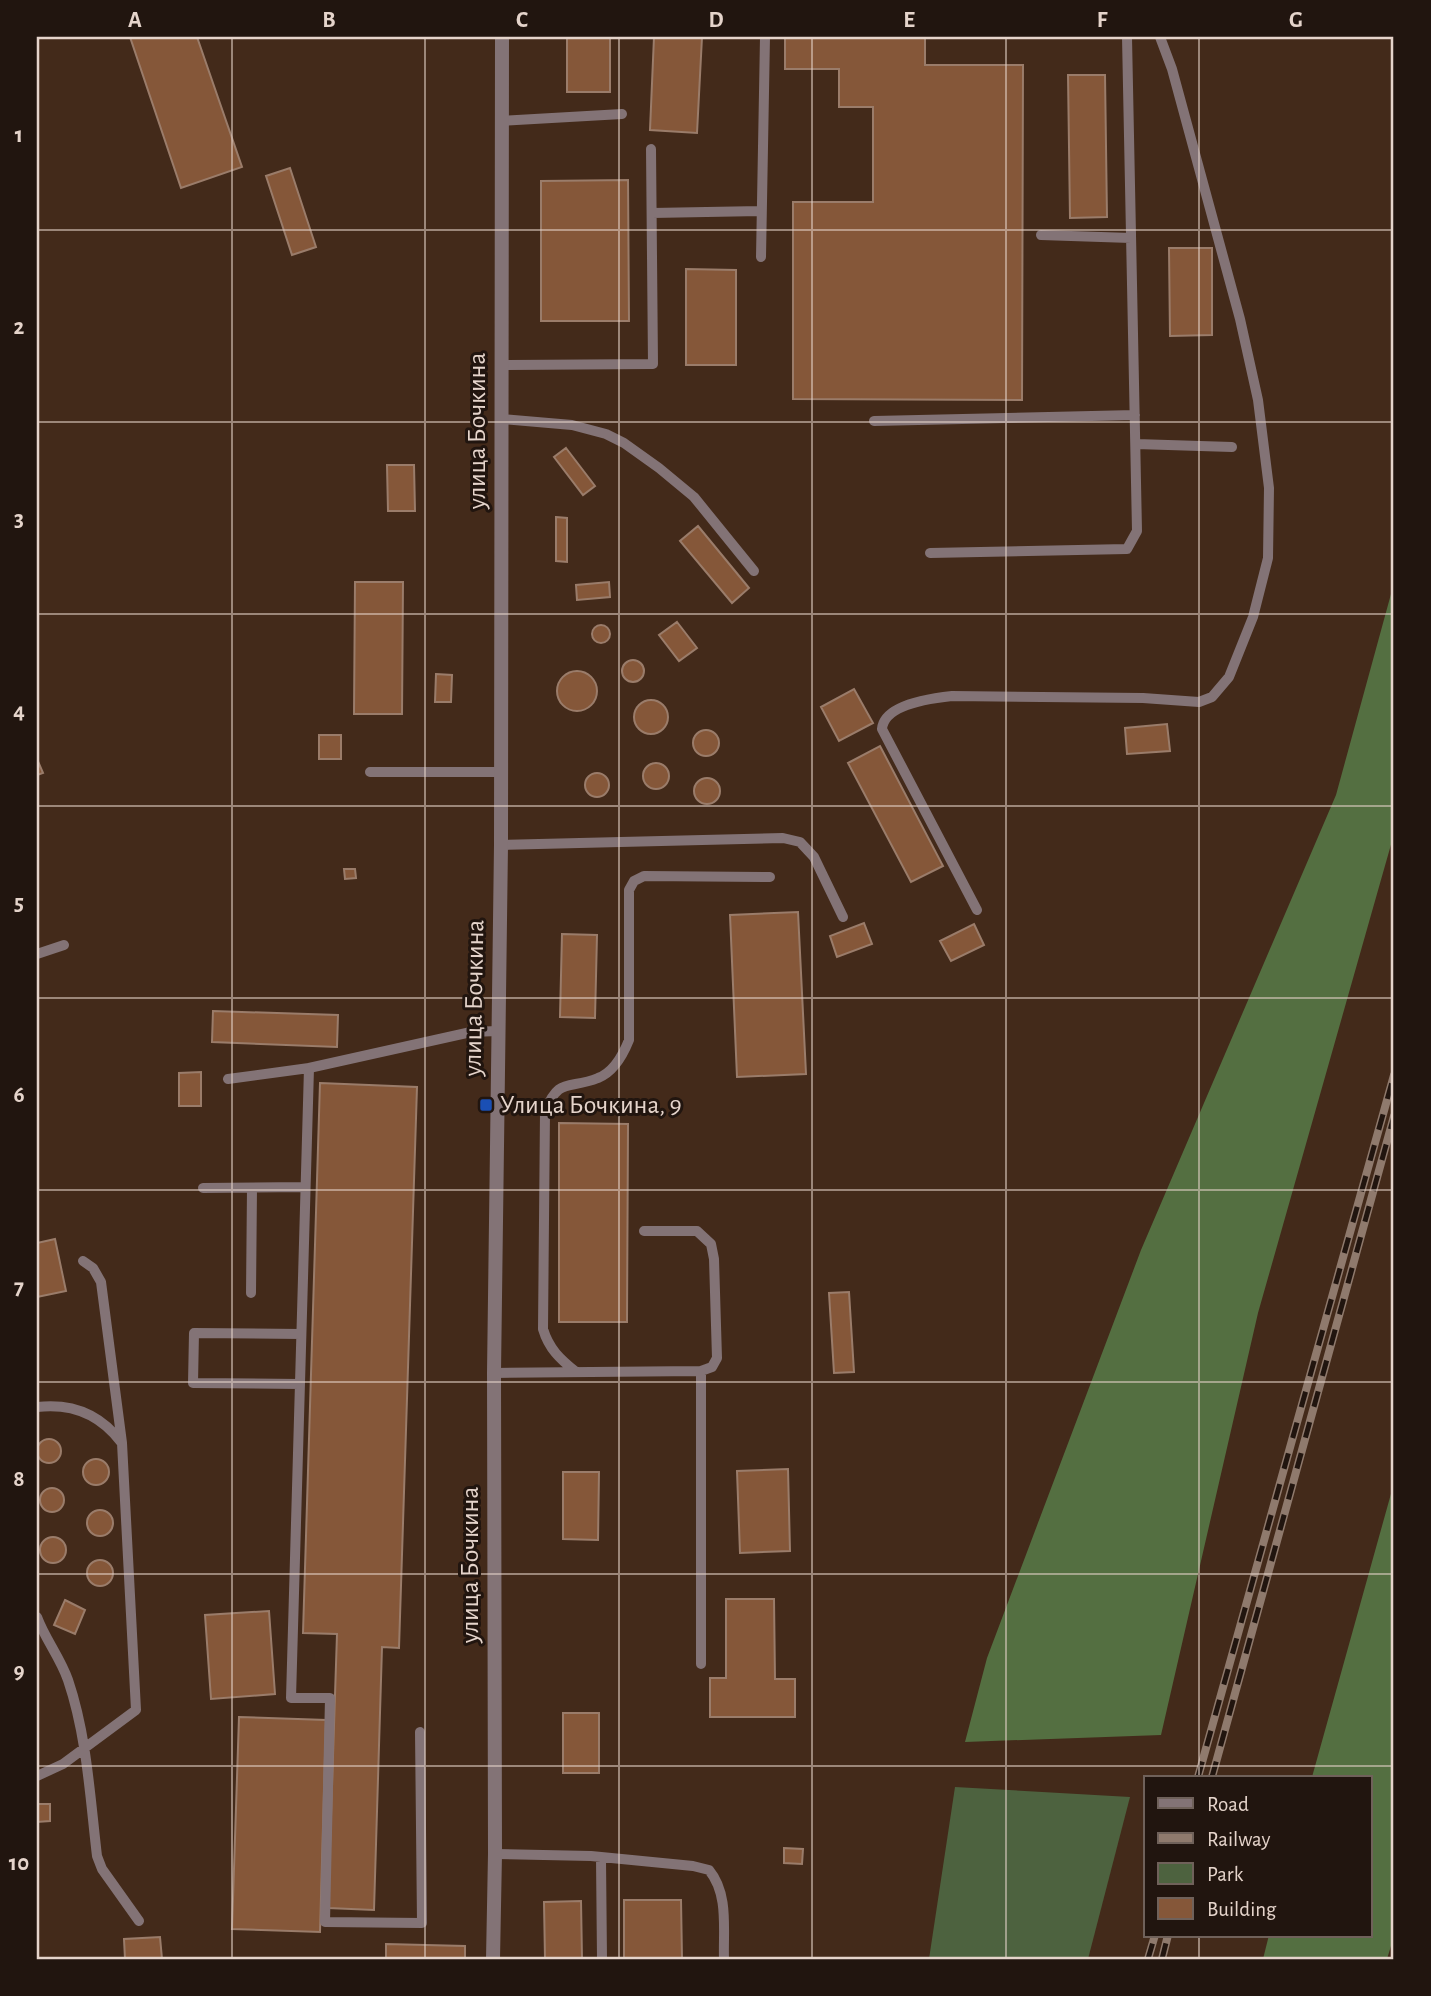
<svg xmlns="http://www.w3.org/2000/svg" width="1431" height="1996" viewBox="0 0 1431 1996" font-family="'Alegreya Sans',sans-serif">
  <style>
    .green { fill: #4d623f }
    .forest { fill: #546f41 }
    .building { fill: #855739; stroke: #9a7c6a; stroke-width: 2 }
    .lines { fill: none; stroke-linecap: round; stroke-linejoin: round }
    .service { stroke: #837376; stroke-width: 10 }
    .tertiary { stroke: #837376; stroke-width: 14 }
    .rail-casing { stroke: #8f7a6d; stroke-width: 8 }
    .rail { stroke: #21150f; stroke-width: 5; stroke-dasharray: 16; stroke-linecap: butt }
    .grid { fill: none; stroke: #e5d4cb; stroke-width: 2; stroke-opacity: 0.55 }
    .transit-dot { fill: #1a4fb4; stroke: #21150f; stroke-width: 2.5 }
    .labels { text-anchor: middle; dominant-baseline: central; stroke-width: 6; stroke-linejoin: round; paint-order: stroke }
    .street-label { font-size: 26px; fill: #e5d4cb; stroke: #21150f }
    .poi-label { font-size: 26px; fill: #e5d4cb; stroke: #21150f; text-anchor: start }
    .neatline { fill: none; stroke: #e5d4cb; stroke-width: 2.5 }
    .grid-label { font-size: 23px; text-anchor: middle; font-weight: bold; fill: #e5d4cb }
  </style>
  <rect width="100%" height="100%" fill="#432a1a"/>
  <path class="green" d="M955,1787L1130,1797L1088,1959H929Z"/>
  <path class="forest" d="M1394,583V834L1258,1313L1161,1735L965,1742L987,1658L1141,1250L1336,795Z
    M1394,1483V1936L1387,1959H1263L1269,1935H1370V1777H1312Z"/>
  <path class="building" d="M130,37H197L242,167L181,188Z
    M567,37H610V92H567Z
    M654,37H702L697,133L650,130Z
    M785,37H925V65H1023L1022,400L793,399V202H873V107H839V69H785Z
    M1068,75H1105L1107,217L1070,218Z
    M290,168L316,247L292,255L266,176Z
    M628,180L629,321H541V181Z
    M1169,248H1212V335L1170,336Z
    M686,269L736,270V365H686Z
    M566,448L595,486L583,495L554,457Z
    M387,465H414L415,511H388Z
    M556,517L567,518V562L556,561Z
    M698,526L749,588L732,603L680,541Z
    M355,582H403L402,714H354Z
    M609,582L610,597L577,600L576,585Z
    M677,622L697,648L679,661L659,635Z
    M592 634a9 9 0 1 1 18 0a9 9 0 1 1-18 0Z
    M622 671a11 11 0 1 1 22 0a11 11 0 1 1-22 0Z
    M557 691a20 20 0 1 1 40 0a20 20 0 1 1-40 0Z
    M436,674L452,675L451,702H435Z
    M854,689L873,723L839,741L821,707Z
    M634 717a17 17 0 1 1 34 0a17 17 0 1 1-34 0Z
    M1167,724L1170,751L1127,754L1125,728Z
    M693 743a13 13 0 1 1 26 0a13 13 0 1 1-26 0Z
    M319,735H341V759H319Z
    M880,746L943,866L911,882L848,763Z
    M37,759L43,773L37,775Z
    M643 776a13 13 0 1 1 26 0a13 13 0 1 1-26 0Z
    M585 785a12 12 0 1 1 24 0a12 12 0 1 1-24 0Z
    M694 791a13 13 0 1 1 26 0a13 13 0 1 1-26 0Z
    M344,869H355L356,878L345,879Z
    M798,912L806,1074L737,1077L730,915Z
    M864,923L872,944L837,957L830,936Z
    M974,924L984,945L951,961L940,941Z
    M562,934L597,935L595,1018L560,1017Z
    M213,1011L338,1015L337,1047L212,1042Z
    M201,1072V1106H179V1073Z
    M320,1083L417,1087L399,1648L382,1647L374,1910L328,1908L337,1634L303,1633Z
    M559,1123L628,1124L627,1322H559Z
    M55,1239L66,1291L37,1297V1243Z
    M849,1292L854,1372L834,1373L829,1293Z
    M37 1451a12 12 0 1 1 24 0a12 12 0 1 1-24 0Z
    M83 1472a13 13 0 1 1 26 0a13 13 0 1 1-26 0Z
    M788,1469L790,1551L740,1553L737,1471Z
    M563,1472H599L598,1540L563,1539Z
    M40 1500a12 12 0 1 1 24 0a12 12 0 1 1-24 0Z
    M87 1523a13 13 0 1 1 26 0a13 13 0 1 1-26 0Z
    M40 1550a13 13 0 1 1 26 0a13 13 0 1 1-26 0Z
    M87 1573a13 13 0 1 1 26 0a13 13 0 1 1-26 0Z
    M726,1599H774L775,1679H795V1717H710V1678H726Z
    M65,1600L85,1610L75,1634L54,1625Z
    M269,1611L275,1694L211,1699L205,1615Z
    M563,1713H599V1773H563Z
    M239,1717L326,1720L320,1932L232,1929Z
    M37,1804H50V1821L37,1822Z
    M784,1848L803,1849L802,1864L784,1863Z
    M624,1900H681L682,1959H624Z
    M581,1901L582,1959H545L544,1902Z
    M160,1937L162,1959H125L124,1939Z
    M386,1944L465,1946V1959H386Z"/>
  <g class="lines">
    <path class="service" d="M501,121L622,114
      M652,213L761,211
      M1041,235L1131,238
      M761,257L765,37
      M501,365L653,364L651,149
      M502,419L572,425L606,434L624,443L659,468L694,497L754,571
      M874,421L1135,415
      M1136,444L1232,447
      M930,553L1127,549L1137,531L1127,37
      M370,772H501
      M501,845L783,838L800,842L814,857L843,917
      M977,910L882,729C884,704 933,698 952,696L1143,698L1199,702L1212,697L1229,677L1253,617L1268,558L1269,488L1258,400L1240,319L1209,205L1172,69L1160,37
      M37,954L64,945
      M228,1079L309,1068
      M203,1188L305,1187
      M251,1293L252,1188
      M576,1372C560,1359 549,1349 543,1329L545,1112C559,1076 569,1090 598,1078C614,1072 623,1055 629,1040V890L634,881L644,876L770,877
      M494,1373L701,1371L712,1367L717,1358L714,1259L711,1244L697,1231H644
      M300,1384L193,1383L194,1333L301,1334
      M37,1407C71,1403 100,1414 121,1442
      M37,1617C45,1639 60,1657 68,1680C87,1736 90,1797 97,1856L102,1869L139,1921
      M701,1664V1371
      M420,1732L422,1923L325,1922L330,1698H291L309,1068L471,1032L498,1031
      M37,1776L63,1764L136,1710L122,1443L101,1282L93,1268L83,1261
      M495,1854L591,1856L693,1866L709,1870C729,1894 723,1930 724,1959
      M601,1859L602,1959"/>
    <path class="tertiary" d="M493,1959L495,1854L494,1373L501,845L502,37"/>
    <g class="rail-casing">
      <path id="rail" d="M1198,1777L1394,1075
        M1212,1777L1394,1116
        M1148,1959L1155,1935
        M1162,1959L1168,1935"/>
    </g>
    <use href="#rail" class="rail"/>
  </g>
  <path class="grid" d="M232,37V1959M425,37V1959M619,37V1959M812,37V1959M1006,37V1959M1199,37V1777M37,230H1394M37,422H1394M37,614H1394M37,806H1394M37,998H1394M37,1190H1394M37,1382H1394M37,1574H1394M37,1766H1394M1199,1935V1959"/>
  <rect class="transit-dot" x="479" y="1098" width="14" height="14" rx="3.5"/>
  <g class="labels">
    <g class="street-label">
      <text transform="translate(477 431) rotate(-90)">улица Бочкина</text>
      <text transform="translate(474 998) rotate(-89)">улица Бочкина</text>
      <text transform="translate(470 1565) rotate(-90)">улица Бочкина</text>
    </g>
    <g class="poi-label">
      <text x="500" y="1105">Улица Бочкина, 9</text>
    </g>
  </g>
  <rect width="1431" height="1996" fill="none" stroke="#21150f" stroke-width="77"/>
  <rect x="1144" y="1776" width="228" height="161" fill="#21150f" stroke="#6f615a" stroke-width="2"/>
  <rect x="1158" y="1798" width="35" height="10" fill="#837376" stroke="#6f615a" stroke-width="2"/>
  <text x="1207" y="1811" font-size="21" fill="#e5d4cb">Road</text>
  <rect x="1158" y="1833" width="35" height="10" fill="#8f7a6d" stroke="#6f615a" stroke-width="2"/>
  <text x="1207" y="1846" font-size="21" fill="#e5d4cb">Railway</text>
  <rect x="1158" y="1863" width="35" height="21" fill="#4d623f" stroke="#6f615a" stroke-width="2"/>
  <text x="1207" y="1881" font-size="21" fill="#e5d4cb">Park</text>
  <rect x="1158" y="1898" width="35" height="21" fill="#855739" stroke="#6f615a" stroke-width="2"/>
  <text x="1207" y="1916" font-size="21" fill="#e5d4cb">Building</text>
  <rect x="38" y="38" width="1354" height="1920" class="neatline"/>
  <g class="grid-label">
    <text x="135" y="27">A</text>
    <text x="329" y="27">B</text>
    <text x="522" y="27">C</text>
    <text x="716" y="27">D</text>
    <text x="909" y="27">E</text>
    <text x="1102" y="27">F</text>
    <text x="1296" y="27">G</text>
    <text x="19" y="142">1</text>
    <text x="19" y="334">2</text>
    <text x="19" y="526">3</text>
    <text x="19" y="718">4</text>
    <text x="19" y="910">5</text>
    <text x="19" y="1102">6</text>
    <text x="19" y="1294">7</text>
    <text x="19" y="1486">8</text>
    <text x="19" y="1678">9</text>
    <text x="19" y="1870">10</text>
  </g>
</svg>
